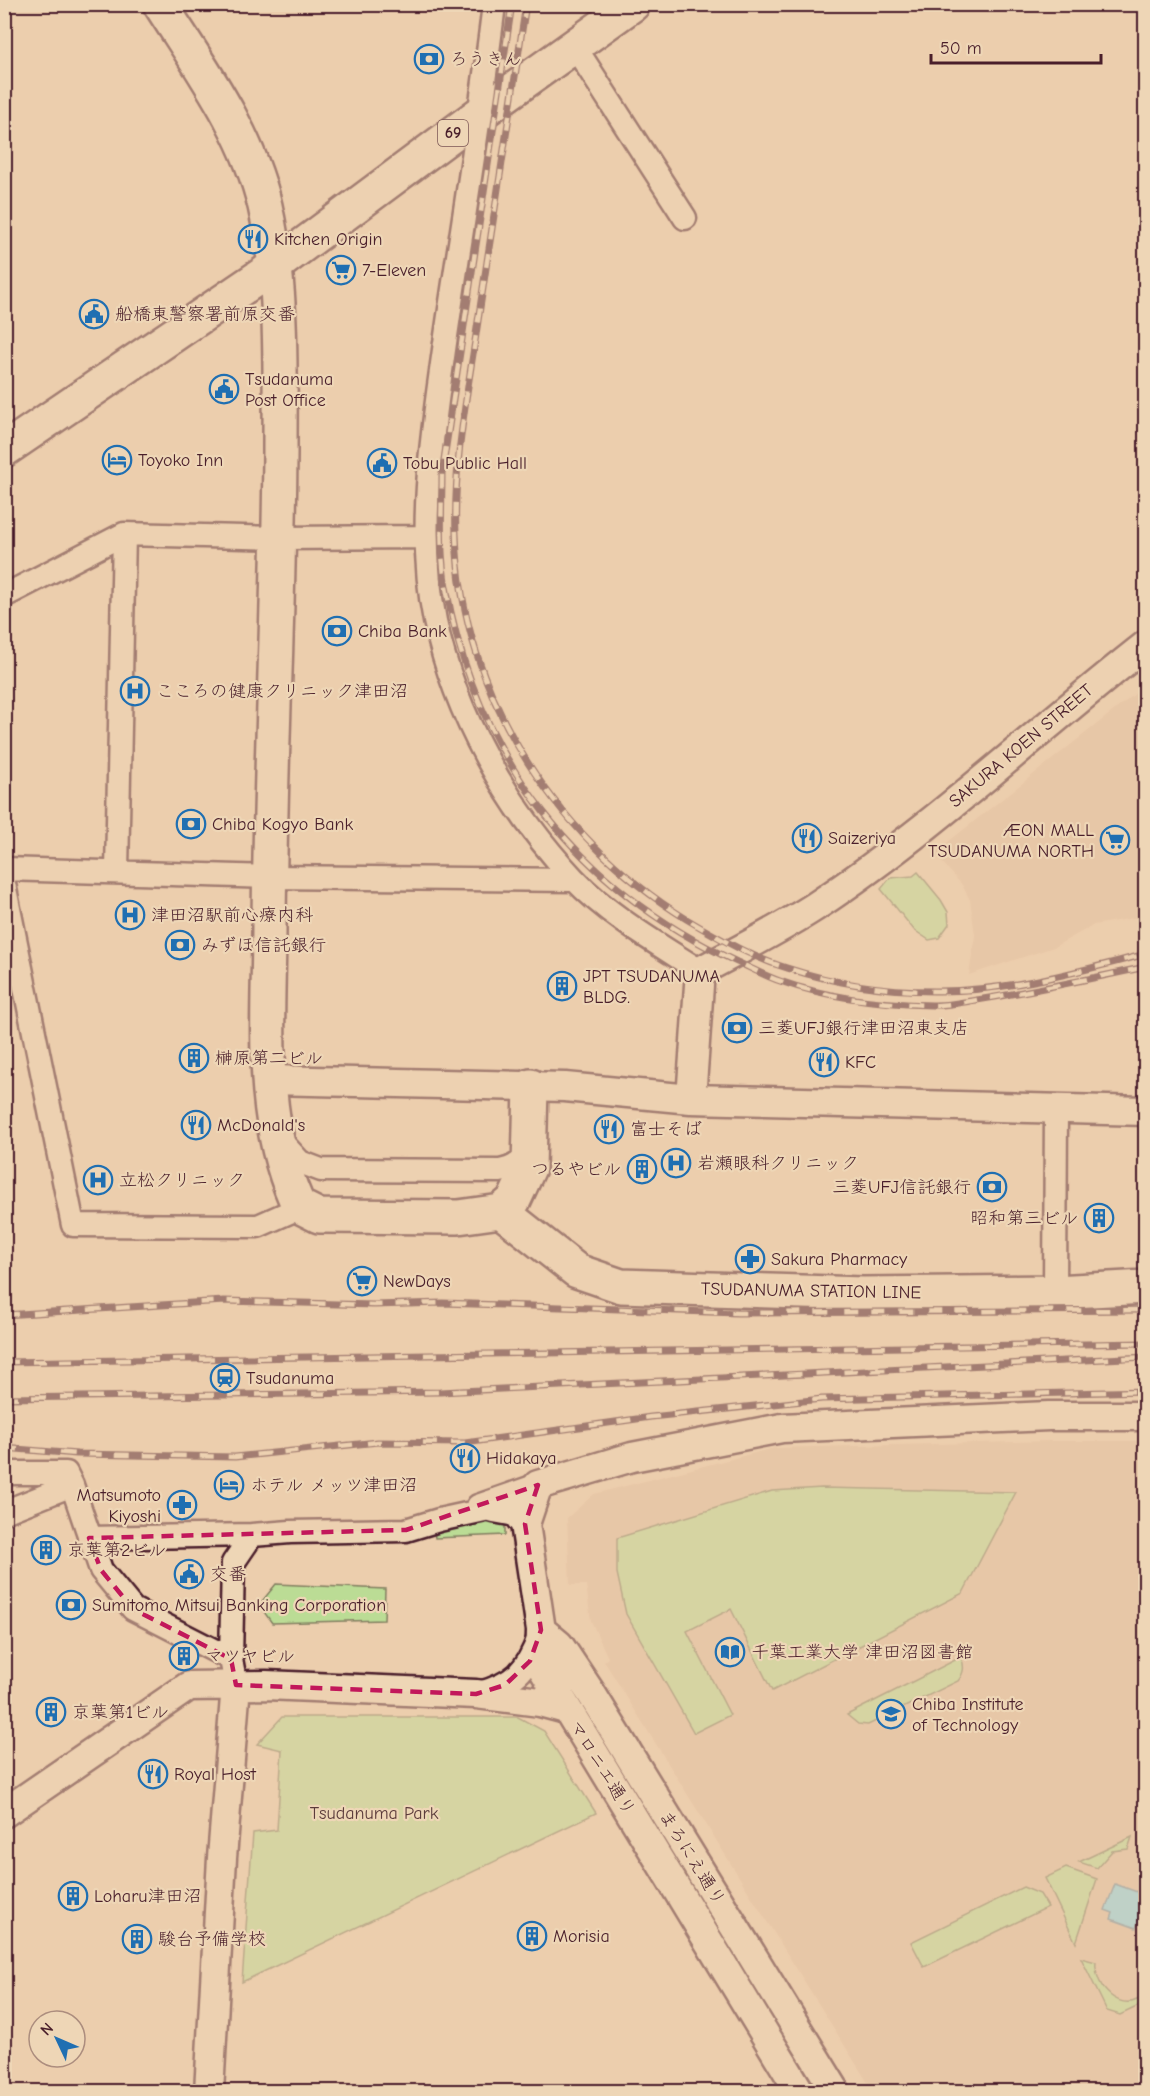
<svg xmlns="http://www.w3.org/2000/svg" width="1150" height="2096" viewBox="0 0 1150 2096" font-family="'Comic Neue','Klee One',sans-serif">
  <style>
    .built { fill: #e1bfa0 }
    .green { fill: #bbdc95; stroke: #827e60; stroke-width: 1.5 }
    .water { fill: #87d4e6; stroke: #6f8c9b; stroke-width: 1.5 }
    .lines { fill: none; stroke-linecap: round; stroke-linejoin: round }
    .minor-casing { stroke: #4a1f2b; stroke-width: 27 }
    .tertiary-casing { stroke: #4a1f2b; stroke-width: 33 }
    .secondary-casing { stroke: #4a1f2b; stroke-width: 38 }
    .primary-casing { stroke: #4a1f2b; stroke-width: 38 }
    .minor { stroke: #eed6b6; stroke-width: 22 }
    .tertiary { stroke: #eed6b6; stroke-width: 28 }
    .secondary { stroke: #eed6b6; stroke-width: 33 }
    .primary { stroke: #eed6b6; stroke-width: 33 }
    .rail-casing { stroke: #4a1f2b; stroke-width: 7 }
    .rail { stroke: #eed6b6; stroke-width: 4.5; stroke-dasharray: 14; stroke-linecap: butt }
    .marked { fill: none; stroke: #c2185b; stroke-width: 4.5; stroke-dasharray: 12 8; stroke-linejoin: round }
    .labels { text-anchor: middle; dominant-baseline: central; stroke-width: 4.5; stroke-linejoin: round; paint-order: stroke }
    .shield { fill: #eed6b6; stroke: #7b5655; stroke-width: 1.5 }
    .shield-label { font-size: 16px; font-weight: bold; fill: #4a1f2b }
    .poi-label { font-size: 18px; fill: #4a1f2b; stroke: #eed6b6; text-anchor: start }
    .street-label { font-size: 18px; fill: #4a1f2b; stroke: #eed6b6 }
    .park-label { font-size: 18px; fill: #5b3b3b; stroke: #eed6b6 }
  </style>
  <rect width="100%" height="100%" fill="#eccead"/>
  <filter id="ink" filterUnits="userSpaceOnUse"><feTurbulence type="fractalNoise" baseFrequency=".0167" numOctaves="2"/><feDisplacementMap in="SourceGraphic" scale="12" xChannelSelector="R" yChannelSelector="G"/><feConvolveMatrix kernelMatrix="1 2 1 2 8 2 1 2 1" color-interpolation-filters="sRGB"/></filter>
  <g filter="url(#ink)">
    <path class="built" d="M1145,686V916L1094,925L1054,947L969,975L975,935L970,900L962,885L934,853Z
      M1050,1441H1145V2091H873L604,1661L608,1658L591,1621L586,1585H570L567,1518L594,1494L774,1448Z"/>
    <path class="green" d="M918,872L941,900L948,912L949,924L939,938L929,940L914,930L881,889L890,878L913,876Z
      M822,1488L1016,1492L963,1593L772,1691L731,1609L687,1631L730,1715L694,1733L626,1614L617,1573V1538L772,1491Z
      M479,1518L505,1522V1535L435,1538L434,1531Z
      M276,1584L385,1589L384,1620L272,1623L259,1605Z
      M961,1657C965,1667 964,1673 958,1681L868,1725L858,1724L847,1715Z
      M282,1717H518L544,1731L596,1813L242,1982L253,1833L277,1830L282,1750L257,1744Z
      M1132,1837L1128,1849L1112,1851L1097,1868L1079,1862Z
      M1066,1868L1097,1879L1076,1943L1045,1878Z
      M1023,1887L1040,1894L1048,1907L924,1967L911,1942Z
      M1081,1958L1096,1962C1093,1987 1123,2017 1145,1994V2003L1120,2015L1107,2011Z"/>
    <path class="water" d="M1115,1884L1140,1893L1138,1900L1145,1902L1136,1928L1111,1919L1113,1913L1105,1910Z"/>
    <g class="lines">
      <g class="minor-casing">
        <path id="minor" d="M494,4C481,115 462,226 446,336C433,427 416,530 435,621C455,715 508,809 574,879C609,916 658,944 700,971
          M575,47L685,218
          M4,596L124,534L279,538L425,537
          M4,869L269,877L575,880
          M117,871L124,534
          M4,884L73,1225L258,1226L301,1207
          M279,1139L300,1162L321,1170L500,1171C515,1168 522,1162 531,1150
          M1055,1292L1056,1110
          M4,1473H66L72,1485L101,1570L133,1609L231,1659
          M478,1506L538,1485
          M4,1512L72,1485
          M89,1538L252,1535
          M236,1685L231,1659L233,1563L252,1535L290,1532L406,1530L439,1520L494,1508
          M480,1693C514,1683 527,1671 539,1637"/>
      </g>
      <g class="tertiary-casing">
        <path id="tertiary" d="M269,1080L565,1087L691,1099L1146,1111
          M691,1099L700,971C739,950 779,930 816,906C933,829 1036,731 1146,645
          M494,1508L516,1512L525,1524
          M541,1630L559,1645L591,1693L836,2092
          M4,1813L189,1686L266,1685L476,1694L540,1702L566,1709
          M209,2092L222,1858L236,1685
          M800,2092L540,1664L541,1630L525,1524L538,1485L632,1457L782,1428L1049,1416H1146"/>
      </g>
      <g class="secondary-casing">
        <path id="secondary" d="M160,4C200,67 248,132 265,206C283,286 280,370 280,452C279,610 270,768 269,927C269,1019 258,1114 296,1200L301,1207L319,1216L458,1217L501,1211L514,1200L529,1168L531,1086
          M501,1211L577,1271L621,1286L863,1294L1055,1292L1146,1287"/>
      </g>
      <g class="primary-casing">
        <path id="primary" d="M4,450L275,266L478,115L633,4"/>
      </g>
      <use href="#minor" class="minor"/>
      <use href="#tertiary" class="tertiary"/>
      <use href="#secondary" class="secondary"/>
      <use href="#primary" class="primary"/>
      <g class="rail-casing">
        <path id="rail" d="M512,4L442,473C442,510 439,550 446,587C476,760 579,889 737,962C751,968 765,976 780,981C828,998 882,1004 932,1005C949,1006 967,1001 983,999C1038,990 1092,978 1146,967
          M526,4C510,110 494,215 478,321C468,391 453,462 456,534C461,698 560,847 700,927C728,943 756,959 787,968C833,983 885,991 934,991C1005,992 1077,972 1146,954
          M4,1315L224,1301L374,1305L443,1303L738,1313L1146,1310
          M4,1362L1146,1343
          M4,1398L440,1392L1146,1357
          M4,1448L77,1454L235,1457L378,1442L465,1443L651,1417L822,1399L1146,1391"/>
      </g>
      <use href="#rail" class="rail"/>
    </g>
  </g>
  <path d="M0 0H1150V2096H0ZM538,1485L525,1524L541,1630L530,1661L505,1685L476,1694L236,1685L231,1659L133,1609L101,1570L89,1538L406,1530Z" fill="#eccead" fill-opacity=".55" fill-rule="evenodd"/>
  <path class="marked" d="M538,1485L525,1524L541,1630L530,1661L505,1685L476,1694L236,1685L231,1659L133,1609L101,1570L89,1538L406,1530Z"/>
  <defs>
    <g id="bank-ring" transform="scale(1.5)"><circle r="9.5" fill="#eed6b6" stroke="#1f6fb2" stroke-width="1.5"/><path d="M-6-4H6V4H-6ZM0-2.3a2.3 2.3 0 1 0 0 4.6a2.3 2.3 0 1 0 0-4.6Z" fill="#1f6fb2"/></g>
    <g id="restaurant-ring" transform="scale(1.5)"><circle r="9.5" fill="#eed6b6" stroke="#1f6fb2" stroke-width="1.5"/><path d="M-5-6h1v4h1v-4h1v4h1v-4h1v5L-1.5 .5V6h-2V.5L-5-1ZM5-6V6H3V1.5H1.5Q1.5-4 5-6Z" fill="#1f6fb2"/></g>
    <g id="supermarket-ring" transform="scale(1.5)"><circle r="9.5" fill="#eed6b6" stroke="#1f6fb2" stroke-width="1.5"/><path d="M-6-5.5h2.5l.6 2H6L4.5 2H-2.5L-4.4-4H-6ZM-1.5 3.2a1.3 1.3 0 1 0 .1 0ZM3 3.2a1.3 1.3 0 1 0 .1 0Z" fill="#1f6fb2"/></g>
    <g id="civic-ring" transform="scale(1.5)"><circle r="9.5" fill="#eed6b6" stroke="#1f6fb2" stroke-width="1.5"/><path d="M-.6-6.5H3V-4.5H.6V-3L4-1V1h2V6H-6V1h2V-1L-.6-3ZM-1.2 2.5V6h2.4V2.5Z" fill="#1f6fb2"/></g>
    <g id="hotel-ring" transform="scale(1.5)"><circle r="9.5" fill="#eed6b6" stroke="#1f6fb2" stroke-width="1.5"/><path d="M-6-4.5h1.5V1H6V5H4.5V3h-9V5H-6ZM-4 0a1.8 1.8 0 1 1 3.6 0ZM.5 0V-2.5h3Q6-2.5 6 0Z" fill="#1f6fb2"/></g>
    <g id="hospital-ring" transform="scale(1.5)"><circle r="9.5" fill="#eed6b6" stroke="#1f6fb2" stroke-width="1.5"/><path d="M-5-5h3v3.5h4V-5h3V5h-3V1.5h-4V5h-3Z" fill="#1f6fb2"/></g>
    <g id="building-ring" transform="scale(1.5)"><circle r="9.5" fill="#eed6b6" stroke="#1f6fb2" stroke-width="1.5"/><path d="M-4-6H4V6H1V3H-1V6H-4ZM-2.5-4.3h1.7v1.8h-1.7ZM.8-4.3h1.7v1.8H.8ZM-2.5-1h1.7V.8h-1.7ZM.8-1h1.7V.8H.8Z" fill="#1f6fb2"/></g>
    <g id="pharmacy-ring" transform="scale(1.5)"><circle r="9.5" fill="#eed6b6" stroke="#1f6fb2" stroke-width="1.5"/><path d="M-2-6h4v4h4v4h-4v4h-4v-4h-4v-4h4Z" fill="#1f6fb2"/></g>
    <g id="station-ring" transform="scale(1.5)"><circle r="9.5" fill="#eed6b6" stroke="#1f6fb2" stroke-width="1.5"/><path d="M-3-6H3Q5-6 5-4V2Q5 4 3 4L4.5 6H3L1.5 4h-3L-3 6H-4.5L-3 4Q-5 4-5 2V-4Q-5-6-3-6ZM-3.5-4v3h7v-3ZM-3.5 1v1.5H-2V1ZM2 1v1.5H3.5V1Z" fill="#1f6fb2"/></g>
    <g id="library-ring" transform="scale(1.5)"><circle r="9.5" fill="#eed6b6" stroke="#1f6fb2" stroke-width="1.5"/><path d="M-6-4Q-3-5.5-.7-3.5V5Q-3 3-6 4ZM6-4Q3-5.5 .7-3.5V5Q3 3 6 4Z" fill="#1f6fb2"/></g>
    <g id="university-ring" transform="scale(1.5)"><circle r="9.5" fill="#eed6b6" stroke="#1f6fb2" stroke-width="1.5"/><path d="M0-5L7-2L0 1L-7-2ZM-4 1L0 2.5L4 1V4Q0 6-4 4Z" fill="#1f6fb2"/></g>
  </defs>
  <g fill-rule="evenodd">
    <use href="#bank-ring" x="429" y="59"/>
    <use href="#restaurant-ring" x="253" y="239"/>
    <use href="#supermarket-ring" x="341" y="270"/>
    <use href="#civic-ring" x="94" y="314"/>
    <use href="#civic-ring" x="224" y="389"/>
    <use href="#hotel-ring" x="117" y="460"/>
    <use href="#civic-ring" x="382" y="463"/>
    <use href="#bank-ring" x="337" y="631"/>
    <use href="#hospital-ring" x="135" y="691"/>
    <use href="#bank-ring" x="191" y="824"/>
    <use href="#restaurant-ring" x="807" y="838"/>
    <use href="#supermarket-ring" x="1115" y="840"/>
    <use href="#hospital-ring" x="130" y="915"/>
    <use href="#bank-ring" x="180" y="945"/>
    <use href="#building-ring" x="562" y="986"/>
    <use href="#bank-ring" x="737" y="1028"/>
    <use href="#building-ring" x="194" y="1058"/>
    <use href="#restaurant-ring" x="824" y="1062"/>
    <use href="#restaurant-ring" x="196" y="1125"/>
    <use href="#restaurant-ring" x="609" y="1129"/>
    <use href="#hospital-ring" x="676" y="1163"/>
    <use href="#building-ring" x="642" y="1169"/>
    <use href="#hospital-ring" x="98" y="1180"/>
    <use href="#bank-ring" x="992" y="1187"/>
    <use href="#building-ring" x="1099" y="1218"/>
    <use href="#pharmacy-ring" x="750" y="1259"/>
    <use href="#supermarket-ring" x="362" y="1281"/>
    <use href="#station-ring" x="225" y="1378"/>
    <use href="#restaurant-ring" x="465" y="1458"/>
    <use href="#hotel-ring" x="229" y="1485"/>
    <use href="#pharmacy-ring" x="182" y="1505"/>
    <use href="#building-ring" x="46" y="1550"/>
    <use href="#civic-ring" x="189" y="1574"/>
    <use href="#bank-ring" x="71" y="1605"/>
    <use href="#library-ring" x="730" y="1652"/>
    <use href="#building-ring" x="184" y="1656"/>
    <use href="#building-ring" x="51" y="1712"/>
    <use href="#university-ring" x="891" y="1714"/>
    <use href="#restaurant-ring" x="153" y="1774"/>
    <use href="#building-ring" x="73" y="1896"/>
    <use href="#building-ring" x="532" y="1936"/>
    <use href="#building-ring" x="137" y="1939"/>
  </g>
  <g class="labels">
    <rect class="shield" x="438" y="120" width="30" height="26" rx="4.5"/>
    <g class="shield-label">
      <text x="453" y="133">69</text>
    </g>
    <g class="poi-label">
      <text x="450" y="59">ろうきん</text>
      <text x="274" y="239">Kitchen Origin</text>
      <text x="362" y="270">7-Eleven</text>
      <text x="115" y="314">船橋東警察署前原交番</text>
      <text x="245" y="379">Tsudanuma<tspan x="245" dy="21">Post Office</tspan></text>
      <text x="138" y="460">Toyoko Inn</text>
      <text x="403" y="463">Tobu Public Hall</text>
      <text x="358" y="631">Chiba Bank</text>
      <text x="156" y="691">こころの健康クリニック津田沼</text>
      <text x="212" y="824">Chiba Kogyo Bank</text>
      <text x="1094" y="830" text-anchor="end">ÆON MALL<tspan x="1094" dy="21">TSUDANUMA NORTH</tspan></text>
      <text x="828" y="838">Saizeriya</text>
      <text x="151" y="915">津田沼駅前心療内科</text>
      <text x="201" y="945">みずほ信託銀行</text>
      <text x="583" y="976">JPT TSUDANUMA<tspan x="583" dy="21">BLDG.</tspan></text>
      <text x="758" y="1028">三菱UFJ銀行津田沼東支店</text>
      <text x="215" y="1058">榊原第二ビル</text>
      <text x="845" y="1062">KFC</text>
      <text x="217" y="1125">McDonald's</text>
      <text x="630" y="1129">富士そば</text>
      <text x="697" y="1163">岩瀬眼科クリニック</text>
      <text x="621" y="1169" text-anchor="end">つるやビル</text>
      <text x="119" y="1180">立松クリニック</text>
      <text x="971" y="1187" text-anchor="end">三菱UFJ信託銀行</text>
      <text x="1078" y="1218" text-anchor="end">昭和第三ビル</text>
      <text x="771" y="1259">Sakura Pharmacy</text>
      <text x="383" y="1281">NewDays</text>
      <text x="246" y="1378">Tsudanuma</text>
      <text x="486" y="1458">Hidakaya</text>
      <text x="250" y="1485">ホテル メッツ津田沼</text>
      <text x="161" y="1495" text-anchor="end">Matsumoto<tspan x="161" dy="21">Kiyoshi</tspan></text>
      <text x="67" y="1550">京葉第2ビル</text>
      <text x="210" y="1574">交番</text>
      <text x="92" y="1605">Sumitomo Mitsui Banking Corporation</text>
      <text x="751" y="1652">千葉工業大学 津田沼図書館</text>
      <text x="205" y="1656">マツヤビル</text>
      <text x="912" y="1704">Chiba Institute<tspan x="912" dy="21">of Technology</tspan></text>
      <text x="72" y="1712">京葉第1ビル</text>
      <text x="174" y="1774">Royal Host</text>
      <text x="94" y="1896">Loharu津田沼</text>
      <text x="553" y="1936">Morisia</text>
      <text x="158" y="1939">駿台予備学校</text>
    </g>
    <g class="street-label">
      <text transform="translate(1021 746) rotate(-40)">SAKURA KOEN STREET</text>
      <text transform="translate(811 1291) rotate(1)">TSUDANUMA STATION LINE</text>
      <text transform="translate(602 1768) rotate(58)">マロニエ通り</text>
      <text transform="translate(692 1858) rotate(58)">まろにえ通り</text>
    </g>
    <g class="park-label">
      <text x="374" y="1813">Tsudanuma Park</text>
    </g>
  </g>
  <rect width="1150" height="2096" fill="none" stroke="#eed6b6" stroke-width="24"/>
  <rect x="12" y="12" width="1126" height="2072" fill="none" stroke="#4a1f2b" stroke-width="2" filter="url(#ink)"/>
  <g transform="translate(57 2039) rotate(314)"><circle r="28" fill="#eed6b6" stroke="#ac8d7e" stroke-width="1.5"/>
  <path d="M0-4.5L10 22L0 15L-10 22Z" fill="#1f6fb2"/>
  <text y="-9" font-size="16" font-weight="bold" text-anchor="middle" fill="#4a1f2b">N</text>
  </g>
  <path d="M931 54v9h170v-9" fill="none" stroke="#4a1f2b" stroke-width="3"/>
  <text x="940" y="54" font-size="18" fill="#4a1f2b" stroke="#eed6b6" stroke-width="4.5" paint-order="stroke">50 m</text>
</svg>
